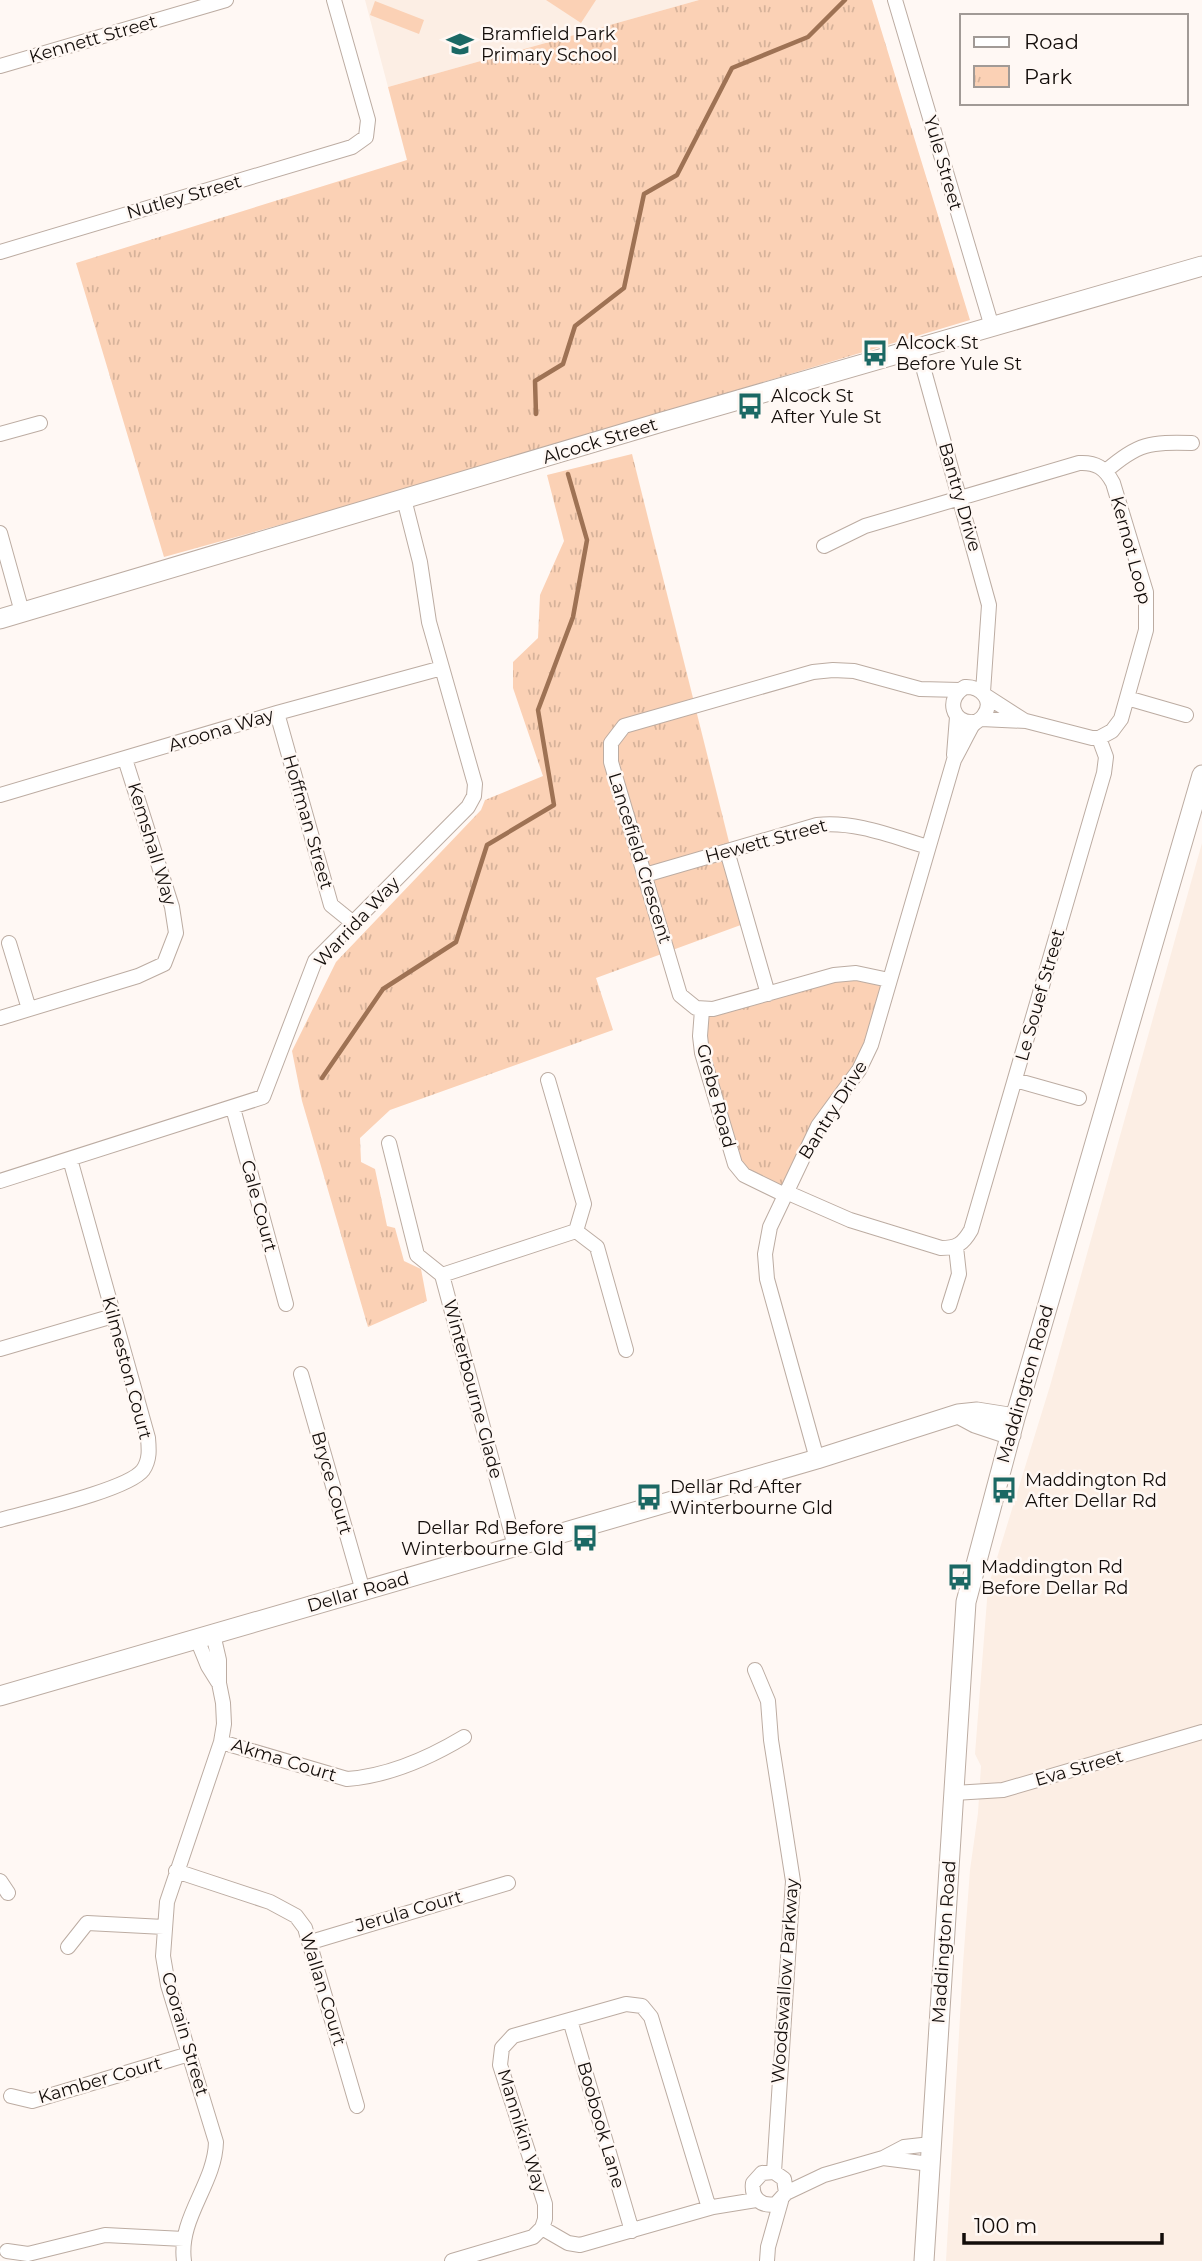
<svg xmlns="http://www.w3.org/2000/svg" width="1202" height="2261" viewBox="0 0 1202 2261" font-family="Montserrat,sans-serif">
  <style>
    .built { fill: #fceee4 }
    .park { fill: url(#park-tufts) }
    .garden { fill: #fbd1b5 }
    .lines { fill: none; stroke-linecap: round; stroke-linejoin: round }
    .stream { stroke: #9e7254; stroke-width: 4.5 }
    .street-casing { stroke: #bcaca2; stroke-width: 16 }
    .secondary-casing { stroke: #bcaca2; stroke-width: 21 }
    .street { stroke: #fff; stroke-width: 14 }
    .secondary { stroke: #fff; stroke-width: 19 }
    .labels { text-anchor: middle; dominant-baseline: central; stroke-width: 5; stroke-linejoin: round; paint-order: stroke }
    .poi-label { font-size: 18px; fill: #130d0a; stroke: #fff8f4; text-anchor: start }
    .street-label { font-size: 18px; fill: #130d0a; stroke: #fff8f4 }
  </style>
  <defs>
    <pattern id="park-tufts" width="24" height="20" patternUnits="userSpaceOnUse" patternTransform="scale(1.75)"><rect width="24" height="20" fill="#fbd1b5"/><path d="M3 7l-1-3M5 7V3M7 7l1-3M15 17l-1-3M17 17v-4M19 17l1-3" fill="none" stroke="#d6b29a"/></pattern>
  </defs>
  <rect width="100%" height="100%" fill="#fff8f4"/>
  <path class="built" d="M365,0H699L388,87Z
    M1202,843V2261H946L963,1964L970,1870L978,1813L981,1766L975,1754L988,1587L1050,1386Z"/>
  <path class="park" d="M699,0H872L970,320L391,494L164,557L76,263L407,160L388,87Z
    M632,454L749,922L596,978L613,1030L390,1110L360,1138L361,1162L375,1169L387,1226L395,1228L404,1261L421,1269L427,1301L368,1327L302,1101L292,1051L336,962L481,810L485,800L543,776L513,688V662L538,638L540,595L564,541L547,475Z
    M856,973L889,980L877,1023L785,1195L744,1175L700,1029L702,1010Z"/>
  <path class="garden" d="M546,0H596L581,23Z
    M375,1L424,20L419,34L370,15Z"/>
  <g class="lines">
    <path class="stream" d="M536,414L535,381L563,364L575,326L624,288L644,194L677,175L732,68L808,37L845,0
      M322,1078L383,989L456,942L487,845L554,805L538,710L573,617L587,540L568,474"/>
    <g class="street-casing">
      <path id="street" d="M895,0L992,327
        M0,66L226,0
        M0,252L352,147L366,137L368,120L334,0
        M918,349L989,605L983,692
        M0,434L40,423
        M1106,471C1138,443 1150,442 1192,443
        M0,533L22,612
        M824,546L865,526L1079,463C1096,462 1105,468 1113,483L1146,592V630L1121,719L1112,731L1099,738H1092L1026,721L981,719
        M986,696L1025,721
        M1127,698L1186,715
        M277,713L331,905L352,922
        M954,755L957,717
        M0,795L277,713L442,668
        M727,851L768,994
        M645,875L817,825C856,821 891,836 928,847
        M9,943L29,1009
        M889,980L856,973L834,975L713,1009L696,1008L680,995L611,762V743L624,726L813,672L833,670L854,671L920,689L960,690
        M702,1010L700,1036L702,1053L735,1164L744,1175L785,1195
        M0,1018L138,976L164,964L176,933L172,907L125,759
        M1015,1080L1079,1098
        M233,1108L286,1304
        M389,1143L417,1255L442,1275
        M0,1181L263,1097L315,961L468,807L474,796L475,784L429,622L420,562L404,499
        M786,1192L850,1220L941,1248C957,1248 963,1244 971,1230L1104,773L1106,757L1099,738
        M576,1231L597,1247L626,1350
        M949,1306L959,1274L956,1247
        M0,1349L113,1316
        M301,1374L363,1591
        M817,1459L767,1279L765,1254L770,1227L818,1126L859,1070L871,1045L954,760C960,749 966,737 972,726C976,721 981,720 984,715C995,700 980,686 965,687C945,698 952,724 974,722
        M0,1520C28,1512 128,1490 143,1470C150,1460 149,1449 148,1438L70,1159
        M515,1546L442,1275L576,1231L584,1204L548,1080
        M197,1639L208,1666L218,1682
        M755,1670L768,1701L771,1740L793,1881L774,2172
        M221,1742L347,1779C388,1776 429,1758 464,1737
        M954,1793L1003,1790L1202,1732
        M176,1871L270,1902L296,1916L305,1928L357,2106
        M0,1881L8,1893
        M311,1942L508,1883
        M68,1947L87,1923L164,1927
        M570,2020L632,2231
        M11,2096L32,2101L189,2054
        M883,2158L930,2164
        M786,2193L784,2179L774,2172L762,2173L753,2183C751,2198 761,2207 776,2204L786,2193L824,2175L883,2158L904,2147L931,2144
        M542,2228L568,2243L580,2245L713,2207L756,2200
        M7,2251L28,2254L105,2235L184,2239
        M184,2261C178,2218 215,2184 216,2142L168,1985L163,1956L167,1902L221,1742L224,1724L223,1703L219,1683V1660L213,1634
        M452,2261L533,2237L542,2228L545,2219V2204L500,2065L502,2048L513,2036L626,2004L642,2006L651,2017L709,2208
        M767,2261L768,2247L781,2201"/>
    </g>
    <g class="secondary-casing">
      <path id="secondary" d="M0,619L662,422L1202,266
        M962,1416L975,1423L1011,1435
        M0,1696L817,1459L958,1414L977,1412L1015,1418
        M924,2261L966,1602L1015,1418L1202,775"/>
    </g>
    <use href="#street" class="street"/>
    <use href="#secondary" class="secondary"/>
  </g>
  <defs>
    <g id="school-bare" transform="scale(2.1)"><path d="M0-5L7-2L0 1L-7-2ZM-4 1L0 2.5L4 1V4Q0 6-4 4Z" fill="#1b6864" stroke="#fff8f4" stroke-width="2.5" paint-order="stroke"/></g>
    <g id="bus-bare" transform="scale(2.1)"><path d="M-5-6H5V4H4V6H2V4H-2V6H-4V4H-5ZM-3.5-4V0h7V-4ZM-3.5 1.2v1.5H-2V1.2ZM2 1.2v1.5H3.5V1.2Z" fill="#1b6864" stroke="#fff8f4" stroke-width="2.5" paint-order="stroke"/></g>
  </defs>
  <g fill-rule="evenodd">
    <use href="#school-bare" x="460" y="44"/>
    <use href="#bus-bare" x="875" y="353"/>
    <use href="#bus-bare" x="750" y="406"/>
    <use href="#bus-bare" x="1004" y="1490"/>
    <use href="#bus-bare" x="649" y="1497"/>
    <use href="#bus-bare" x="585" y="1538"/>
    <use href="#bus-bare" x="960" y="1577"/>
  </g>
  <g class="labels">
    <g class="poi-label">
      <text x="481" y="34">Bramfield Park<tspan x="481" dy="21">Primary School</tspan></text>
      <text x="896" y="343">Alcock St<tspan x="896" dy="21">Before Yule St</tspan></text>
      <text x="771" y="396">Alcock St<tspan x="771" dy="21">After Yule St</tspan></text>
      <text x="1025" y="1480">Maddington Rd<tspan x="1025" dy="21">After Dellar Rd</tspan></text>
      <text x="670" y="1487">Dellar Rd After<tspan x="670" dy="21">Winterbourne Gld</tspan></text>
      <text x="564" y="1528" text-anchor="end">Dellar Rd Before<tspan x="564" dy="21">Winterbourne Gld</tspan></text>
      <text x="981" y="1567">Maddington Rd<tspan x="981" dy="21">Before Dellar Rd</tspan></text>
    </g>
    <g class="street-label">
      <text transform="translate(93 39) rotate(-16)">Kennett Street</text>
      <text transform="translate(943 163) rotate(74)">Yule Street</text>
      <text transform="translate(184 197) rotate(-16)">Nutley Street</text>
      <text transform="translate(600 441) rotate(-17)">Alcock Street</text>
      <text transform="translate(960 497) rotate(74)">Bantry Drive</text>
      <text transform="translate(1131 550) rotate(75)">Kernot Loop</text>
      <text transform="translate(221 730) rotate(-17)">Aroona Way</text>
      <text transform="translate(308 822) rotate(74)">Hoffman Street</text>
      <text transform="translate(766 841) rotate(-15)">Hewett Street</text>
      <text transform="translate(152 844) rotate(73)">Kemshall Way</text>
      <text transform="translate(640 858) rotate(73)">Lancefield Crescent</text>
      <text transform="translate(357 922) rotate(-47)">Warrida Way</text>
      <text transform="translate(1040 995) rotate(-74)">Le Souef Street</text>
      <text transform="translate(716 1096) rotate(75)">Grebe Road</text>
      <text transform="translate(833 1110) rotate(-58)">Bantry Drive</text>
      <text transform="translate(259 1206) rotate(75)">Cale Court</text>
      <text transform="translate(127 1368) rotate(75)">Kilmeston Court</text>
      <text transform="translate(1025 1384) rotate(-74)">Maddington Road</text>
      <text transform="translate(473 1389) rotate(75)">Winterbourne Glade</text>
      <text transform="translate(332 1483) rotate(74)">Bryce Court</text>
      <text transform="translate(358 1592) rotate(-16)">Dellar Road</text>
      <text transform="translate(284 1760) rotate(17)">Akma Court</text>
      <text transform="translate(1079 1768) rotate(-16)">Eva Street</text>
      <text transform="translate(409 1911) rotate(-16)">Jerula Court</text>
      <text transform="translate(944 1942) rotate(-86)">Maddington Road</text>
      <text transform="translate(785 1981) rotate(-86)">Woodswallow Parkway</text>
      <text transform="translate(323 1989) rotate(73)">Wallan Court</text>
      <text transform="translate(185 2034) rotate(74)">Coorain Street</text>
      <text transform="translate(100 2080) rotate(-16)">Kamber Court</text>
      <text transform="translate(601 2125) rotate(74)">Boobook Lane</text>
      <text transform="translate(522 2131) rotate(73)">Mannikin Way</text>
    </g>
  </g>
  <rect x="960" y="14" width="228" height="91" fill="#fff8f4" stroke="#a19a96" stroke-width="2"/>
  <rect x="974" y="37" width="35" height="10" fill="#ffffff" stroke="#a19a96" stroke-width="2"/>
  <text x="1024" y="49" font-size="21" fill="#130d0a">Road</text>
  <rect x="974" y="66" width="35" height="21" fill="url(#park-tufts)" stroke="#a19a96" stroke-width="2"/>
  <text x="1024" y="84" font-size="21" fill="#130d0a">Park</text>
  <path d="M964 2233v10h198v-10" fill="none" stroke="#130d0a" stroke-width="3.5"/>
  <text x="974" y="2233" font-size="21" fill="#130d0a" stroke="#fff8f4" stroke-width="5" paint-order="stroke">100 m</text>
</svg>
